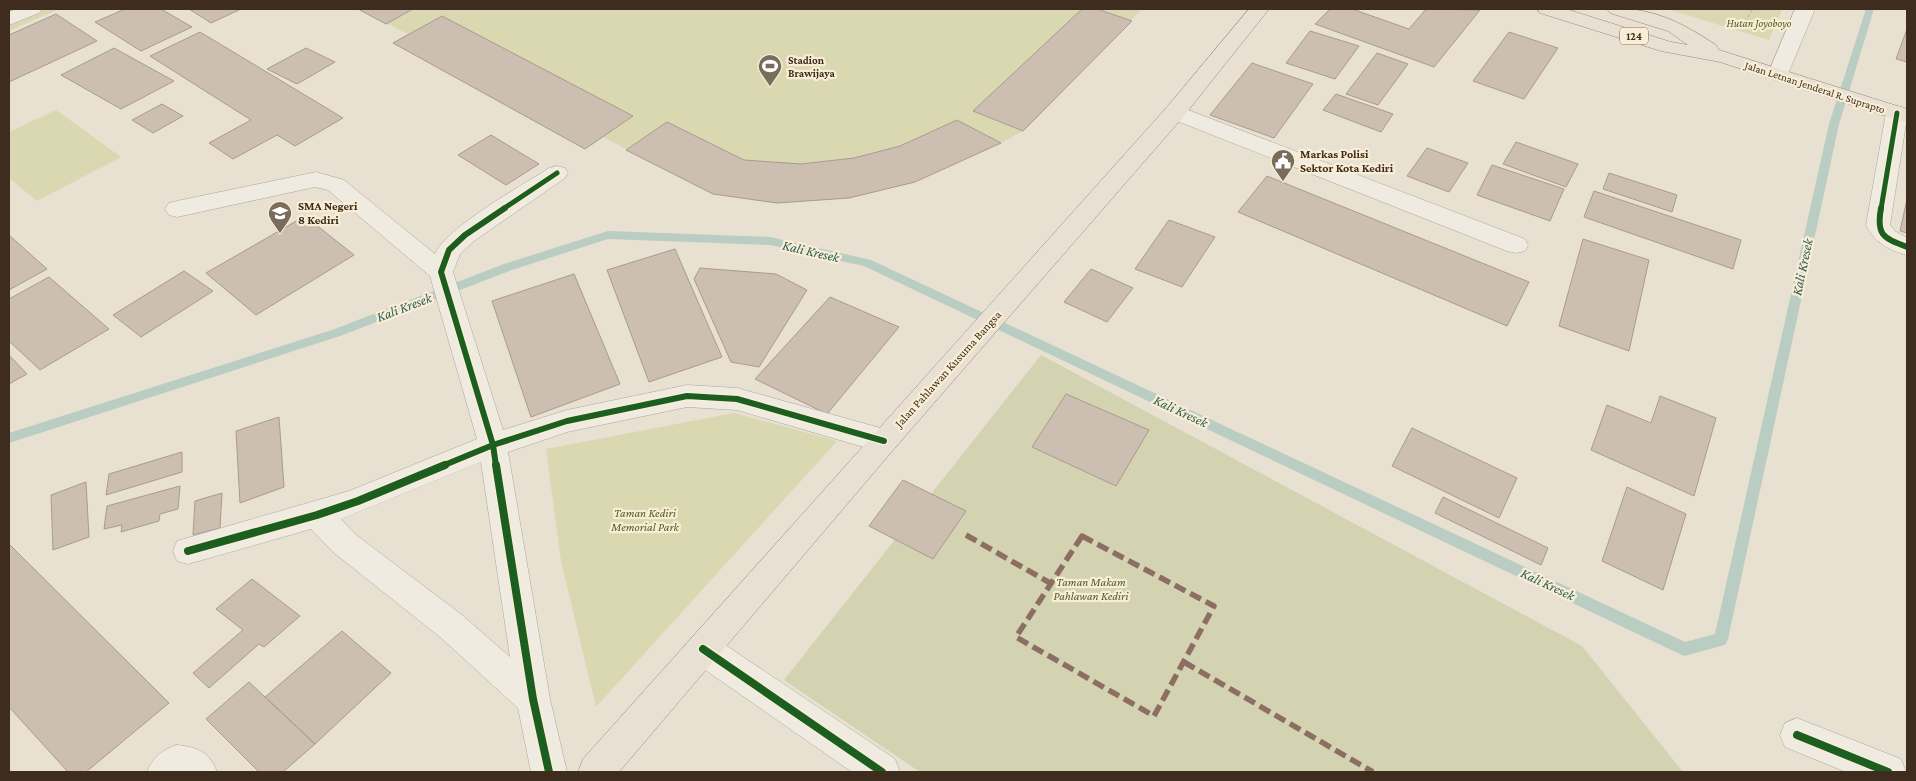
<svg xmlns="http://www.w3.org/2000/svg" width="1916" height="781" viewBox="0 0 1916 781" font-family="'Crimson Pro',serif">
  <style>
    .green { fill: #d9d8b1 }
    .cemetery { fill: #d3d2b1 }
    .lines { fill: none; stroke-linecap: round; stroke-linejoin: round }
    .stream { fill: #bacdc2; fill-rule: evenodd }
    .building { fill: #ccbeb0; stroke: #a99b8e }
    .minor-casing { stroke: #ada598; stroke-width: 1 }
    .major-casing { stroke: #938a7f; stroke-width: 1 }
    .path { stroke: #c8c1b8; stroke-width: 2.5; stroke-dasharray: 3 2; stroke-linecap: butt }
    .minor { fill: #f0ebe1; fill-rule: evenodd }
    .major { fill: #e7e0d3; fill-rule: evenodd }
    .quiet { stroke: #8d6e63; stroke-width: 5.5; stroke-dasharray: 12 5.5; stroke-linecap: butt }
    .cycleway-far2-casing { stroke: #f9eed5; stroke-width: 8 }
    .cycleway-far1-casing { stroke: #f9eed5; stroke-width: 9 }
    .cycleway-casing { stroke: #f9eed5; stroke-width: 11 }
    .cycleway-far2 { stroke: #1b5e20; stroke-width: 5 }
    .cycleway-far1 { stroke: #1b5e20; stroke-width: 6 }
    .cycleway { stroke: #1b5e20; stroke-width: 8 }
    .labels { text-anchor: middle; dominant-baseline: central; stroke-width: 4.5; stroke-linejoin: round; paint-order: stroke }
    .far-park-label { font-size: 11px; font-style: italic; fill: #4f5c23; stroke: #f9eed5 }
    .shield { fill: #f9eed5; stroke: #766755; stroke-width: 1 }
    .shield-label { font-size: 11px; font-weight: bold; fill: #3e2d1e }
    .far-poi-label { font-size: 11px; font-weight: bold; fill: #3e2d1e; stroke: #f9eed5; text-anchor: start }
    .far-street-label { font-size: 11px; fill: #3e2d1e; stroke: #f9eed5 }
    .poi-label { font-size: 12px; font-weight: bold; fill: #3e2d1e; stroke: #f9eed5; text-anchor: start }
    .street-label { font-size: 12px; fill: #3e2d1e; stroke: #f9eed5 }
    .park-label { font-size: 12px; font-style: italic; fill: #4f5c23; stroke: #f9eed5 }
    .water-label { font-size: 14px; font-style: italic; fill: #2c5f5b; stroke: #f9eed5 }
  </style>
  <rect width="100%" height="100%" fill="#e8e0d0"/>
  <path class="green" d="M9,9H59L9,31Z
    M358,9H1142L1023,131L1001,143L915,182L849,198L777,203L713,194L603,137L585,149L393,43L408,34Z
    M1667,9H1782L1769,40Z
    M56,110L121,157L37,201L9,178V132Z
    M734,413L837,441L596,707L561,561L546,449Z"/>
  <path class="cemetery" d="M1041,355L1582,646L1683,772H920L784,680Z"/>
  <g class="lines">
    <path class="stream" d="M1866,9H1874L1839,124L1728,639L1726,644L1721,646L1684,656L864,266L770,245L608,239L512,270L340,336L9,443V433L332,330L504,264L608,231L770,237L871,260L1685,642L1715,634L1829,124Z"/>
  </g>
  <path class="building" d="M125,9H161L192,27L141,51L95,22Z
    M189,9H241L211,23Z
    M358,9H413L386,24Z
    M1082,9H1097L1132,21L1023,131L973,111Z
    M1330,9H1352L1409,29L1426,9L1480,10L1434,67L1315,24Z
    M56,14L97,41L9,82V35Z
    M442,16L633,116L585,149L393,43Z
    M1907,29V62L1896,59Z
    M1310,31L1359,46L1335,79L1286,63Z
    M200,32L343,118L295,146L277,135L233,159L209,143L251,120L150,56Z
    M1509,32L1558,48L1524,99L1473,81Z
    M114,48L174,81L121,109L61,75Z
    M306,48L335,62L297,84L267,69Z
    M1377,53L1408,64L1378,105L1346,94Z
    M1252,63L1313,84L1274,138L1210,115Z
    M1336,94L1393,114L1381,132L1323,110Z
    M162,104L183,116L153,133L132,120Z
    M957,120L1001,143L915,182L849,198L777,203L713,194L626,150L667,122L744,160L801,164L854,158L900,146Z
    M491,135L539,164L506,185L458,155Z
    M1516,142L1578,164L1566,187L1503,164Z
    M1427,148L1468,163L1449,192L1407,176Z
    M1492,165L1564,189L1550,221L1477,195Z
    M1609,173L1677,195L1672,212L1603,189Z
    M1267,176L1529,282L1507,326L1238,212Z
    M1594,191L1741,240L1733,269L1584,217Z
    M1907,199V233L1900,231Z
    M305,216L354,255L256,315L206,273Z
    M1169,220L1215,237L1182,287L1135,269Z
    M9,235L47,269L9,290Z
    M1583,239L1649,260L1629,351L1559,326Z
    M675,249L722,357L649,382L607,270Z
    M700,268L776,274L807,290L759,367L731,362L694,279Z
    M1091,269L1133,288L1107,322L1064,302Z
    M184,271L213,291L141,337L113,315Z
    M574,274L620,384L531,417L492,301Z
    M49,277L109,329L40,370L9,341V299Z
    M830,297L899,327L827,414L755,379Z
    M9,355L27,374L9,384Z
    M1066,394L1149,430L1116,486L1032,447Z
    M1660,396L1716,418L1694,496L1591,450L1607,405L1651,423Z
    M279,417L284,487L240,503L236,431Z
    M1412,428L1517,478L1499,518L1392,466Z
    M182,452V472L106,495L109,474Z
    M903,480L966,511L933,559L869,526Z
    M86,482L89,537L53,550L51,495Z
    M180,486L178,509L160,514L159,521L121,532L122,525L104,529L107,506Z
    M1627,487L1686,514L1663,590L1602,561Z
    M222,493L220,528L193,535L195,501Z
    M1443,497L1548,548L1541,565L1435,513Z
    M9,544L169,703L86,772H68L9,707Z
    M252,579L300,616L264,647L259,644L209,688L193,673L243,630L216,609Z
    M342,631L391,673L315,744L265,697Z
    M249,682L315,744L283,772H259L206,719Z"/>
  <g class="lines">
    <g class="minor-casing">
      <path id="minor" d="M16,9H42L39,13L9,25V12Z
        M1795,9H1815L1788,74L1785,78L1778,80L1771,78L1768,74Z
        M1175,105L1525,239L1528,245L1525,251L1516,253L1507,251L1167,117L1164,112L1167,107Z
        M1897,106L1905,108L1907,117L1890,225L1895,231L1907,238V255C1888,250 1875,243 1866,225L1886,113L1889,108Z
        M557,166L565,168L568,173L565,178L474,241L460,254L453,272L503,430L567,410L687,385L737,388L884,429L894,433L898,441L894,449L884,453L737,410L687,407L567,432L508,452L550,699L567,772H531L518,708L440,637L333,552L311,529L188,564L177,561L173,551L177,541L349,491L477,439L430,276L328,190L315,187L177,217L169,215L165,209L169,203L177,201L316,172L344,180L435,254C445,228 523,185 549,168ZM481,462L510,657L462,615L355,534L341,519Z
        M703,634L715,638L895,759L900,772H852L691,660L687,649L691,638Z
        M1797,718L1901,759L1906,772H1846L1785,747L1780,735L1785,723Z
        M176,745C197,747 209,751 217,772H147C153,757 161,751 176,745Z"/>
    </g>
    <g class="major-casing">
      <path id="major" d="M1249,9H1269L1183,117L894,449L619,772H578L583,759L1167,107Z
        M1537,9H1566L1671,42L1688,45L1668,31L1610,13L1607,9C1651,6 1681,22 1716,45L1719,50L1907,109V123L1720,62L1661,51L1540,13Z"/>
    </g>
    <path class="path" d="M1744,26L1752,9"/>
    <use href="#minor" class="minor"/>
    <use href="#major" class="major"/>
    <path class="quiet" d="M966,535L1050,583
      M1082,536L1214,606L1154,716L1016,637Z
      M1184,662L1373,772"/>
    <g class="cycleway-far2-casing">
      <path id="cycleway-far2" d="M503,209L557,173
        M1881,209L1897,113"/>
    </g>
    <g class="cycleway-far1-casing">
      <path id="cycleway-far1" d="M1881,208C1876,235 1883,238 1907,247
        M442,466L493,445L567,421L687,396L737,399L884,441
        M496,466L493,445L441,272L449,250L465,235L505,208"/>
    </g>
    <g class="cycleway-casing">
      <path id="cycleway" d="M496,465L533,699L549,772
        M188,551L317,515L358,501L445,465
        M703,649L882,772
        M1797,735L1888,772"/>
    </g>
    <use href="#cycleway-far2" class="cycleway-far2"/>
    <use href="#cycleway-far1" class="cycleway-far1"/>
    <use href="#cycleway" class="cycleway"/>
  </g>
  <defs>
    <g id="stadium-pin" transform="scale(1.25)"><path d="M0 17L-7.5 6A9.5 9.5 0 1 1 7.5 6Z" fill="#7a6c5c" stroke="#f9eed5"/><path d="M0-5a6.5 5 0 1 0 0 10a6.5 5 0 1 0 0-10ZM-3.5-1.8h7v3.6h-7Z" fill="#fff"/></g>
    <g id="civic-pin" transform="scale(1.25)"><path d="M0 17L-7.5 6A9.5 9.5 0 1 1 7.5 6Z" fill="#7a6c5c" stroke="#f9eed5"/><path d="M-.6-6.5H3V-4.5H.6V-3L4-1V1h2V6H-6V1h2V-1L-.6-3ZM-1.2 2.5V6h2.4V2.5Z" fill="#fff"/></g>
    <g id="school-pin" transform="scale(1.25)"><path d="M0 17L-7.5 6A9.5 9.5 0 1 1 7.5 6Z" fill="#7a6c5c" stroke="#f9eed5"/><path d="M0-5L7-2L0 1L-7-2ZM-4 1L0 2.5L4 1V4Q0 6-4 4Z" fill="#fff"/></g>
  </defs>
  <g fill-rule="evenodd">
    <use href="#stadium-pin" x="770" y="66"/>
    <use href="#civic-pin" x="1283" y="161"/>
    <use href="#school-pin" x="280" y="213"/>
  </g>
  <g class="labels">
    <g class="far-park-label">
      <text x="1759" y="23">Hutan Joyoboyo</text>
    </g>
    <rect class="shield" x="1620" y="27.5" width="28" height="17" rx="4"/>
    <g class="shield-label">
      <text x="1634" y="36">124</text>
    </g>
    <g class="far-poi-label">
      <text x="788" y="60">Stadion<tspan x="788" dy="13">Brawijaya</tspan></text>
    </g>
    <g class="far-street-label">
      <text transform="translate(1815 87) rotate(18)">Jalan Letnan Jenderal R. Suprapto</text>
    </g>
    <g class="poi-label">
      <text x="1300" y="154">Markas Polisi<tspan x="1300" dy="14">Sektor Kota Kediri</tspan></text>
      <text x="298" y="206">SMA Negeri<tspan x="298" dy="14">8 Kediri</tspan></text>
    </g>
    <g class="street-label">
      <text transform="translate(948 369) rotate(-48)">Jalan Pahlawan Kusuma Bangsa</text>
    </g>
    <g class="park-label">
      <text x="645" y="513">Taman Kediri<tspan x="645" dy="14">Memorial Park</tspan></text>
      <text x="1091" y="582">Taman Makam<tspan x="1091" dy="14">Pahlawan Kediri</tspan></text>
    </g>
    <g class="water-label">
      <text transform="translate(811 251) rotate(13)">Kali Kresek</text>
      <text transform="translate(1802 267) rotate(-78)">Kali Kresek</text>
      <text transform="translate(404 307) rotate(-21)">Kali Kresek</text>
      <text transform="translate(1181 411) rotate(25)">Kali Kresek</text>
      <text transform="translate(1548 584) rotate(25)">Kali Kresek</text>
    </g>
  </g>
  <rect width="1916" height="781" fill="none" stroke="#3e2d1e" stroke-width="20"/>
</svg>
